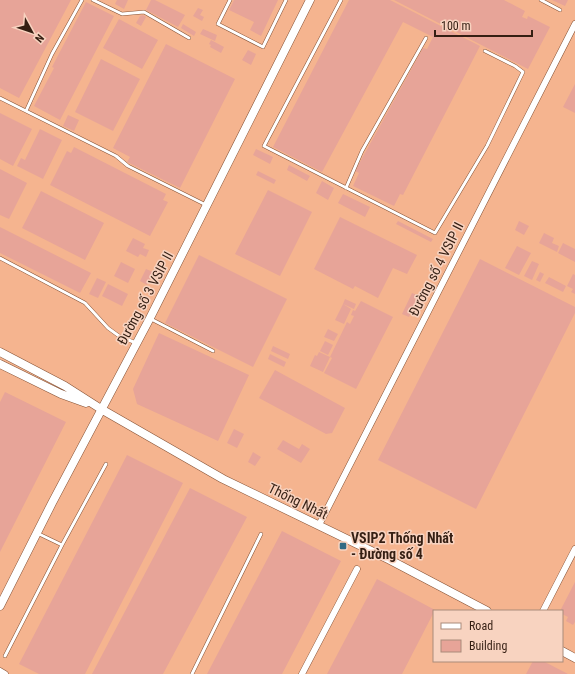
<svg xmlns="http://www.w3.org/2000/svg" width="575" height="674" viewBox="0 0 575 674" font-family="'Roboto Condensed',sans-serif">
  <style>
    .built { fill: #f5b48f; fill-rule: evenodd }
    .building { fill: #e7a498 }
    .lines { fill: none; stroke-linecap: round; stroke-linejoin: round }
    .lane-casing { stroke: #865235; stroke-width: 4 }
    .street-casing { stroke: #865235; stroke-width: 7 }
    .secondary-casing { stroke: #865235; stroke-width: 9 }
    .lane { stroke: #fff; stroke-width: 3 }
    .street { stroke: #fff; stroke-width: 6 }
    .secondary { stroke: #fff; stroke-width: 8 }
    .poi-dot { fill: #326b84; stroke: #f8d3c0; stroke-width: 1.5 }
    .labels { text-anchor: middle; dominant-baseline: central; stroke-width: 3; stroke-linejoin: round; paint-order: stroke }
    .street-label { font-size: 14px; fill: #351f13; stroke: #f8d3c0 }
    .poi-label { font-size: 14px; font-weight: bold; fill: #351f13; stroke: #f8d3c0; text-anchor: start }
  </style>
  <rect width="100%" height="100%" fill="#fbc09f"/>
  <path class="built" d="M0,0H575V674H0ZM434,611H562V661H434Z"/>
  <path class="building" d="M0,0H71L19,98L0,88Z
    M117,0H128L124,9L115,4Z
    M151,0H155L185,15L178,27L146,10Z
    M234,0H278L261,36L250,30L254,22L229,10Z
    M349,0H390L480,46L403,195L400,194L394,206L353,186L359,173L355,171L423,48L427,49L433,37L403,22L322,172L273,147Z
    M394,0H504L525,11L522,17L527,19L528,16L550,27L528,69Z
    M552,0H568L565,6Z
    M86,2L114,16L60,120L34,106L54,68L52,67Z
    M198,8L203,10L200,15L204,17L202,21L193,16Z
    M143,15L146,17L141,26L136,23L140,16Z
    M119,19L158,40L142,69L103,48Z
    M183,24L196,32L194,36L181,28Z
    M203,29L217,35L215,41L200,34Z
    M211,40L224,47L221,53L210,47L211,45L209,44Z
    M166,44L235,79L180,188L127,162L130,157L113,148Z
    M248,50L256,54L251,65L242,60Z
    M101,59L140,79L113,131L75,112Z
    M575,84V113L563,107Z
    M0,113L32,129L13,166L0,159Z
    M68,115L79,120L74,131L63,126Z
    M40,129L62,140L43,179L17,166L21,158L25,160Z
    M74,147L166,194L163,200L168,202L150,236L50,185L67,151L71,153Z
    M256,149L273,157L270,164L253,155Z
    M289,165L310,176L307,181L287,170Z
    M0,169L27,183L9,219L0,215Z
    M258,171L276,180L274,184L256,175Z
    M322,181L334,188L328,200L316,193Z
    M268,190L312,212L280,276L235,254Z
    M41,191L104,223L85,260L22,228Z
    M343,194L370,207L365,217L338,203Z
    M340,217L417,255L407,274L393,268L378,298L355,286L353,289L314,269Z
    M398,221L433,239L431,242L396,224Z
    M519,221L529,226L524,235L515,230Z
    M0,227L91,273L80,293L0,253Z
    M544,233L554,238L552,243L559,246L557,252L539,243Z
    M133,238L145,244L143,248L149,250L146,257L140,254L138,257L126,251Z
    M563,243L575,249V262L558,253Z
    M517,246L531,253L519,275L505,268Z
    M199,255L287,299L253,367L165,323Z
    M480,259L575,307V313L476,509L378,460Z
    M532,261L539,264L532,280L524,276Z
    M121,262L135,269L128,283L114,276Z
    M146,269L153,272L147,285L140,281Z
    M540,272L544,274L540,282L536,280Z
    M573,274L575,275V294L571,292L573,289L567,286Z
    M549,277L566,286L563,292L545,283Z
    M97,278L106,282L98,298L89,294Z
    M108,284L128,294L122,306L102,296Z
    M412,293L419,296L409,317L402,314Z
    M345,299L356,304L354,309L343,304Z
    M361,301L393,317L356,389L324,373L332,358L330,357L347,322L350,324L354,316L351,315L353,310L355,311Z
    M343,304L351,309L344,324L335,320Z
    M328,329L338,334L334,341L324,337Z
    M159,333L249,375L218,441L137,404L133,389Z
    M325,341L333,345L328,355L320,351Z
    M273,346L290,354L288,359L271,351Z
    M319,352L330,357L323,372L310,366L315,355L317,356Z
    M270,354L286,362L284,367L268,359Z
    M275,370L345,408L332,433L326,434L259,398Z
    M5,392L66,422L0,552V402Z
    M234,429L244,434L237,448L227,443Z
    M283,440L299,449L302,444L310,449L301,463L277,449Z
    M253,452L261,457L255,466L248,462Z
    M127,455L183,483L85,674H39L19,664Z
    M190,488L247,517L163,674H92Z
    M282,531L341,561L282,674H207Z
    M377,579L435,610L402,674H327Z
    M575,582V622L573,625L566,621L568,617L562,614V611H560Z
    M533,661H543L568,674H526Z"/>
  <g class="lines">
    <g class="lane-casing">
      <path id="lane" d="M93,0L122,14L144,12L189,38
        M230,0L218,24L263,47L286,0
        M341,0L264,146L435,233L487,146L523,72L515,66L485,51
        M541,0L560,10
        M0,98L116,156L128,166L206,205
        M26,111L52,54L82,0
        M346,188L362,151L426,38
        M0,258L85,303L108,328L119,336L136,343
        M151,319L213,351
        M62,545L106,464
        M5,656L62,545L37,533
        M192,674L261,534"/>
    </g>
    <g class="street-casing">
      <path id="street" d="M319,525L575,24
        M543,611L575,549
        M0,671L5,674
        M302,674L357,569"/>
    </g>
    <g class="secondary-casing">
      <path id="secondary" d="M0,352L65,386L101,409L223,479L390,560L487,611
        M0,364L61,394L86,403
        M0,606L52,503L150,318L310,0
        M562,651L575,658"/>
    </g>
    <use href="#lane" class="lane"/>
    <use href="#street" class="street"/>
    <use href="#secondary" class="secondary"/>
  </g>
  <rect class="poi-dot" x="339" y="542" width="8" height="8" rx="2"/>
  <g class="labels">
    <g class="street-label">
      <text transform="translate(436 269) rotate(-63)">Đường số 4 VSIP II</text>
      <text transform="translate(145 298) rotate(-62)">Đường số 3 VSIP II</text>
      <text transform="translate(298 501) rotate(26)">Thống Nhất</text>
    </g>
    <g class="poi-label">
      <text x="351" y="538">VSIP2 Thống Nhất<tspan x="351" dy="16">- Đường số 4</tspan></text>
    </g>
  </g>
  <rect x="433" y="610" width="130" height="52" fill="#f8d3c0" stroke="#aa8b7b"/>
  <rect x="441" y="623" width="20" height="6" fill="#ffffff" stroke="#aa8b7b"/>
  <text x="469" y="630" font-size="12" fill="#351f13">Road</text>
  <rect x="441" y="640" width="20" height="12" fill="#e7a498" stroke="#aa8b7b"/>
  <text x="469" y="650" font-size="12" fill="#351f13">Building</text>
  <g transform="translate(32 32) rotate(130)" stroke="#f8d3c0" stroke-width="3" paint-order="stroke">
  <path d="M0-3L7 15L0 10L-7 15Z" fill="#351f13"/>
  <text y="-6" font-size="11" font-weight="bold" text-anchor="middle" fill="#351f13">N</text>
  </g>
  <path d="M435 30v6h97v-6" fill="none" stroke="#351f13" stroke-width="2"/>
  <text x="441" y="30" font-size="12" fill="#351f13" stroke="#f8d3c0" stroke-width="3" paint-order="stroke">100 m</text>
</svg>
